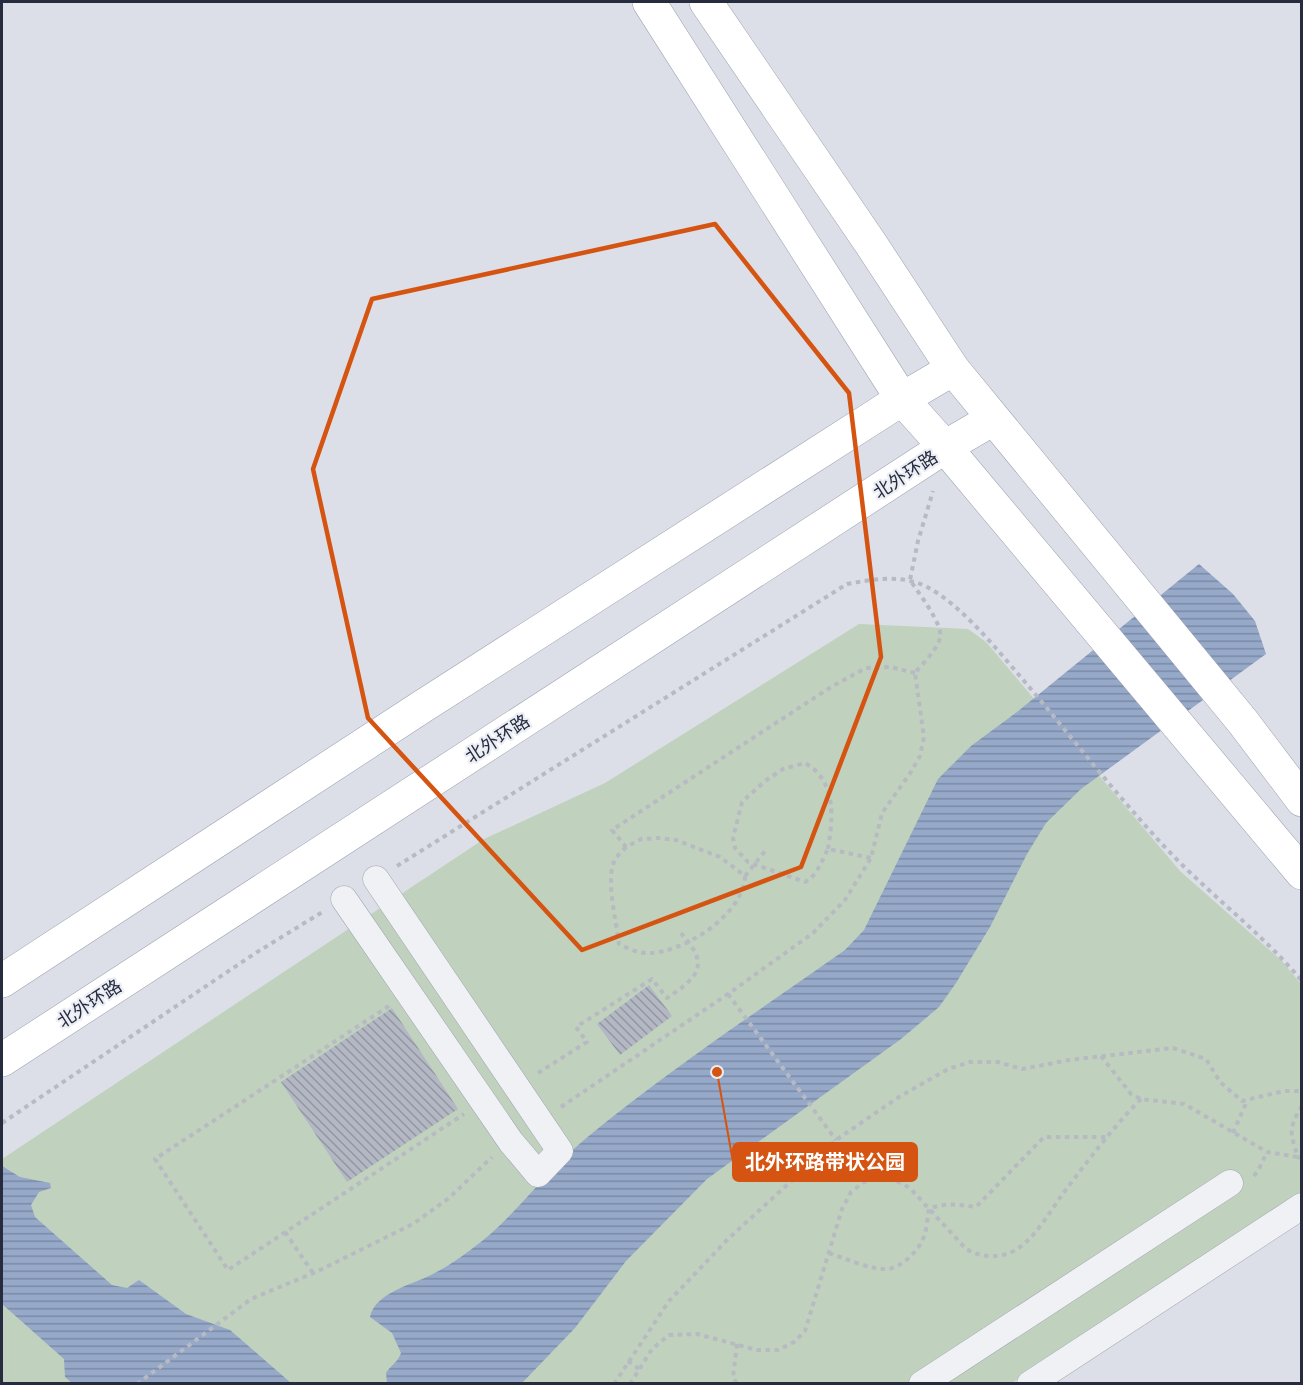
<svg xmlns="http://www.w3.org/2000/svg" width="1303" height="1385" viewBox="0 0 1303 1385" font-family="Commissioner,'Noto Sans SC',sans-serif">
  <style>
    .green { fill: #c0d1bd }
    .water { fill: url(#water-rules) }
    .building { fill: url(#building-back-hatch) }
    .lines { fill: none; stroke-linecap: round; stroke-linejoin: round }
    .minor-casing { stroke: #a2a6b1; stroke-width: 27 }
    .major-casing { stroke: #9ba2b3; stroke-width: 34 }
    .path { stroke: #b7bac2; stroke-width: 4; stroke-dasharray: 4.5 4.5; stroke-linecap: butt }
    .minor { stroke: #eff1f5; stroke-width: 26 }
    .major { stroke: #fff; stroke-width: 33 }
    .marked { fill: none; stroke: #d55411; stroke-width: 4.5; stroke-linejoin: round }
    .labels { text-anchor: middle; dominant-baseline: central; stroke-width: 4.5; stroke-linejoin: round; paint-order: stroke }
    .street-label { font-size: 18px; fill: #262c3e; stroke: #eceef5 }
    .leader { fill: none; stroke: #d55411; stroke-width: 2 }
    .callout-dot { fill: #d55411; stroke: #eceef5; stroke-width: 2 }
    .callout { fill: #d55411; stroke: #d55411; stroke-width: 2 }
    .callout-label { font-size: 20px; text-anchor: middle; font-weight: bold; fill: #fff }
  </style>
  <defs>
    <pattern id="water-rules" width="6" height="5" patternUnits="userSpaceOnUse" patternTransform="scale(1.5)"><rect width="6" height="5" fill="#96a9c9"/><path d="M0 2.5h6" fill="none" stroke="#7a8aa5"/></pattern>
    <pattern id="building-back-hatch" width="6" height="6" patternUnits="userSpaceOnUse" patternTransform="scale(1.5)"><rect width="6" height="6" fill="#b3b8c4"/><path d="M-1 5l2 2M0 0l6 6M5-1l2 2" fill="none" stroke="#9196a1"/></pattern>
  </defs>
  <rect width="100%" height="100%" fill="#dcdfe7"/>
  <path class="green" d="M859,624L968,629L986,642L1180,871L1282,961L1301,984V1195L1012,1383L2,1384V1159L484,839L605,783Z"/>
  <path class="water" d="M1199,564L1233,594L1255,621L1266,654L1081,789L1046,823L1027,854L990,927L956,983L939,1007L901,1039L707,1179L626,1261L575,1328L522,1383H387L386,1373C391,1365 398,1362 401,1353L392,1333L370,1317C375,1293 411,1285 431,1275C445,1268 460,1258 473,1248C515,1217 544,1173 584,1140C667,1071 757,1012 845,950L864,930L938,779L971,746L1017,712Z
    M2,1166L20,1177L50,1183L51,1188L39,1192L31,1205L35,1217L112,1285L127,1288L139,1280L186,1314L230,1330L291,1383H72L65,1377L64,1359L2,1304Z"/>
  <path class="building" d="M649,985L672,1016L620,1055L597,1024Z
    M392,1008L458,1109L347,1182L281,1082Z"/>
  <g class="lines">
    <g class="minor-casing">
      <path id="minor" d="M344,899L511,1142L538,1174L560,1151L376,879
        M922,1384L1230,1183
        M1030,1384L1302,1206"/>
    </g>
    <g class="major-casing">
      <path id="major" d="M649,2L902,399L945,447L1302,873
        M706,2L871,244L953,369L1243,722L1302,800
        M2,981L420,708L902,399L953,369
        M2,1060L945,447L993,419"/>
    </g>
    <path class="path" d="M626,847C623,850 619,854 616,858C604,876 617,923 619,944C629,949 640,954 650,953C685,952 744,914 745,876L720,857L676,840L658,838L641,839L626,847L612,830L831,687L866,668L890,667L915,673
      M828,849C833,818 837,781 805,763L783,769L765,781L742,802L733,838L735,848L748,862L805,882C817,876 822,860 828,849L871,858
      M397,866L847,584C874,579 902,574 927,587C960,604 994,646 1019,675C1067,731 1112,790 1162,844C1206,892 1260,931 1302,981
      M745,876L765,851
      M728,994L836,1140
      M389,1006L155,1159L228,1270L464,1114
      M1101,1056L1131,1094L1141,1099L1184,1104L1267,1152L1298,1157
      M538,1073L587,1042L576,1027L652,979L667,998C704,974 708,962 678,930
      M1302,1106C1288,1129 1290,1133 1298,1157L1302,1158
      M561,1107L728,994L813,933L845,900L871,858L882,813L911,772L920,756L924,737L915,673C923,663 937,650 940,638C944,625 917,591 910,580L918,541L933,491
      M2,1123L254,954L324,911
      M1233,1133L1247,1101
      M1254,1176L1259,1169L1267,1152
      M285,1232L313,1273
      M829,1253C844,1258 871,1270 887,1269C901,1268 916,1253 922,1241C927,1232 927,1219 929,1209C945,1202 960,1205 976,1207L1044,1137H1107
      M737,1344L733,1377L737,1384
      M628,1361L639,1369
      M137,1384L251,1299L316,1272L413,1224L449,1198L492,1157
      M614,1384L669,1301L728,1239L836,1140L899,1097L948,1069L970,1062H998L1022,1069L1069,1060L1173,1048L1206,1059L1220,1082L1242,1101L1284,1091H1302
      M630,1384L652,1349L669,1335L697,1334L757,1350H778L794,1342L805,1331L842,1209L851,1192L864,1182L877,1178L893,1179L910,1188L966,1249C980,1257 998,1259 1014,1251C1034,1240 1049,1213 1062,1195C1087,1162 1112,1128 1141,1099"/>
    <use href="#minor" class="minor"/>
    <use href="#major" class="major"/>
  </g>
  <path class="marked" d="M715,224L849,393L881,657L801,867L582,950L368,718L313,469L372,299Z"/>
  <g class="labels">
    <g class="street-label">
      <text transform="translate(905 474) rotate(-33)">北外环路</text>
      <text transform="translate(497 738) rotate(-33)">北外环路</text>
      <text transform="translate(89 1003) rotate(-33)">北外环路</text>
    </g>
  </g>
  <path class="leader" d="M717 1072L733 1162"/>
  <circle class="callout-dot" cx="717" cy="1072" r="6"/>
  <rect class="callout" x="733" y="1143" width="184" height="38" rx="6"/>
  <g class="callout-label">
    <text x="825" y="1169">北外环路带状公园</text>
  </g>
  <rect width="1303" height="1385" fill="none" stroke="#262c3e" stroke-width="6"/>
</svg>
